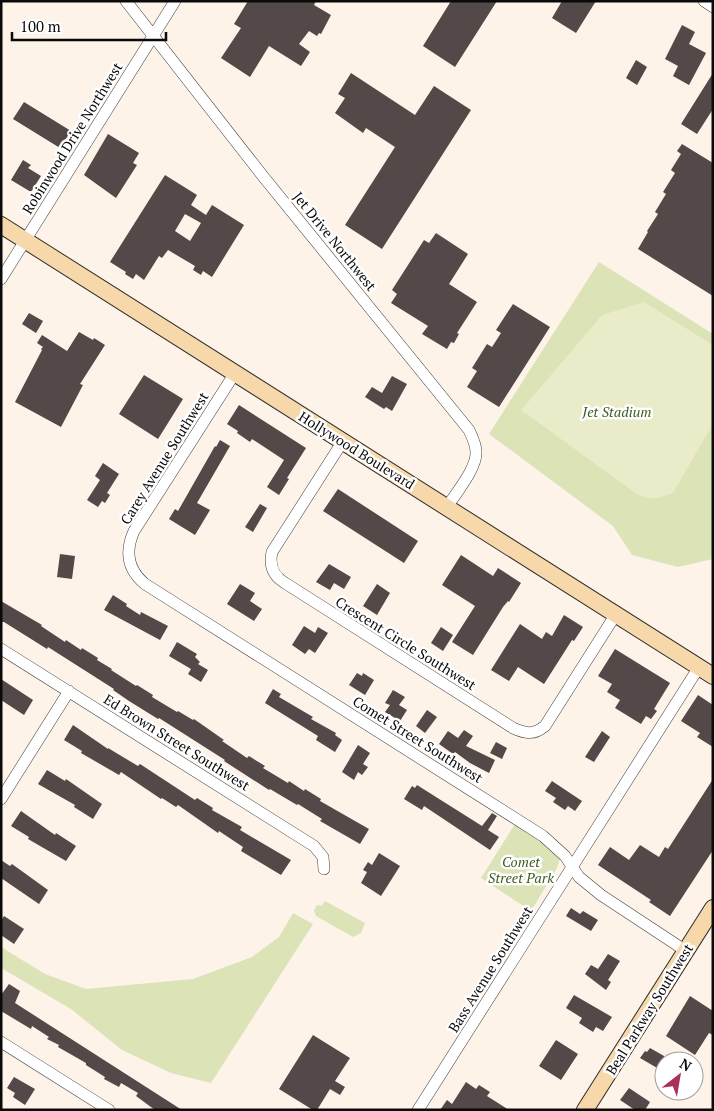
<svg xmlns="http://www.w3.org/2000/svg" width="714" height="1111" viewBox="0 0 714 1111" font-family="'PT Serif',serif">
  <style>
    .green { fill: #dbe3b7 }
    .pitch { fill: #eaebc8 }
    .building { fill: #524948; fill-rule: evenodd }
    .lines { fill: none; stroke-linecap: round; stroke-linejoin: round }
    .street-casing { stroke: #3d3d3d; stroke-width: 12 }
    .secondary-casing { stroke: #2c2c2c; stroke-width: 18 }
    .street { stroke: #fff; stroke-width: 11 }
    .secondary { stroke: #f7d8aa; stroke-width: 16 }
    .labels { text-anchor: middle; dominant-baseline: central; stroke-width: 5; stroke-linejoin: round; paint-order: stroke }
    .street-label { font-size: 14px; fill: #0a0a0a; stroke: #fff }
    .park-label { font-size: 14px; font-style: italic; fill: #3e5b22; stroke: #fff }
  </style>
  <rect width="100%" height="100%" fill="#fdf3e9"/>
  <path class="green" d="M599,262L713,334V559L678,567L632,555L613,526L489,434Z
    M515,824L542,841L560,859L557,868L531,911L481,878Z
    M325,901L365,923L361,933L353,937L316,916L314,911L316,906L319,905L321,906Z
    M293,913L313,924L211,1083L171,1073L122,1050L71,1009L1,968V947L45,974L86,989L193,979L252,957L279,937Z"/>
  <path class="pitch" d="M644,302L713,345V424L673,493L658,498H648L638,495L521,410L602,315Z"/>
  <path class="building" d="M248,1H316L314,5L331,15L321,34L319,33L317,36L309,31L299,44L310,52L301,66L269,46L250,77L221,58L241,28L234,24Z
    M451,1H497L455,67L423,46Z
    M562,1H596L576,33L552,18Z
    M682,25L695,32L689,44L706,53L689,85L673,76L678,66L665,59Z
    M636,60L647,67L637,85L626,78Z
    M351,73L415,115L434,86L471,110L382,249L345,225L395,147L366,128L363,133L335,113L345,98L338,94Z
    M713,73V109L697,134L681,124Z
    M24,102L71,131L60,148L13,119Z
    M108,134L139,153L133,163L137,165L116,198L84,175Z
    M682,144L713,163V296L638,249L648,232L647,231L658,214L655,212L666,194L663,192L675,173L671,170L681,154L677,151Z
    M23,160L31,165L28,168L41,176L31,192L11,180Z
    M165,175L197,195L191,205L206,215L212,205L244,225L212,277L203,271L201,275L193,270L195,266L168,250L162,258L159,256L144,280L136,274L133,279L125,274L126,272L110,262ZM185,214L201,223L190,241L175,231Z
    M436,233L468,254L449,284L477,302L457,333L459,334L454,343L451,342L447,349L422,334L428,326L391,303L397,294L392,290L424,240L429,243Z
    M513,304L550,327L499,407L467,387L477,371L472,368L487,344L492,347L501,333L496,330Z
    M29,313L43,321L36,333L22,324Z
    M79,332L93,340L94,338L105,345L80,384L83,385L61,427L15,402L42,350L41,349L43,347L37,343L42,335L67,351Z
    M144,375L183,399L158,439L119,414Z
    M392,376L407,384L392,411L386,407L384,409L365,397L372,387L382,393Z
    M239,405L306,448L287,478L289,479L279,495L267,487L284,460L252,439L250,442L237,433L238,431L227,424Z
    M220,440L230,446L197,503L210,510L195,535L169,519L175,509L178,511L215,446L216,447Z
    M103,463L119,474L107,493L110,495L105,503L102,501L98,507L87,500L100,480L95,476Z
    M338,489L418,541L404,563L323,511Z
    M260,504L267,508L253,532L245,527Z
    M60,554L75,556L72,579L57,577Z
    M461,555L493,576L498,568L521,583L509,602L508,601L503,607L473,655L452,642L475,606L442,585Z
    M329,564L351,577L344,589L334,583L330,590L316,582Z
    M240,584L255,593L250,601L262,609L254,621L227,604Z
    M377,584L390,593L377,615L363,606Z
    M113,595L127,604L126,606L140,615L141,612L168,626L160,640L104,610Z
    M1,601L42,625L41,626L65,642L66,640L81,650L82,648L98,658L97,660L112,669L111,670L136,686L137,685L153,695L152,697L177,712L178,711L193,720L194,719L224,740L222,741L247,758L249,756L265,766L263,768L288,783L289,781L304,791L305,789L321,799L320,801L369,829L360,844L320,821L322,819L298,804L297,805L270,789L269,790L241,772L224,761L225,760L159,718L158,719L129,701L113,690L114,689L48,647L47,649L4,622H1Z
    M564,615L583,627L574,641L572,640L544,684L518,667L509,681L491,670L520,624L542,639L546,632L552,636Z
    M304,626L315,633L318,627L328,633L315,653L309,649L305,654L292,645Z
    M441,627L453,635L443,651L431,643Z
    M177,642L197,654L195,657L200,662L198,664L208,670L201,682L188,674L191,669L169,656Z
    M615,649L670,683L654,709L657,711L651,719L646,716L641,724L615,708L620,700L607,692L612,684L598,676Z
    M357,673L362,676L363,673L374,680L365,695L349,685Z
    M1,679L33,700L24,715L1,700Z
    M273,689L281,694L279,697L313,717L311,719L336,733L335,735L342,740L335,752L316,740L318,736L265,703Z
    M393,690L405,697L399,705L407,710L400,721L385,712L390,705L385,703Z
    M698,695L713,705V747L697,737L700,733L681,721Z
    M427,710L437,717L425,733L416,726Z
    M73,725L108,749V748L138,766L140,764L195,800L197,798L213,808L212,810L242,827L240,830L291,860L281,875L241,851L243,847L219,831L218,833L178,805L176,807L162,798L161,799L121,772L119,775L81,753L82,751L64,740Z
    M464,730L473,736L466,746L495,760L489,773L470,763L455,752L453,754L439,744L448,731L458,738Z
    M602,731L610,737L594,762L585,757Z
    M496,742L507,748L502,759L490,753Z
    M358,745L370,753L363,764L368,767L362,775L358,772L354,780L342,772Z
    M47,770L65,781L66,779L102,804L93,819L74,807L75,805L38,784Z
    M713,779V850L670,916L649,902L651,900L598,865L610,847L629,860L640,845L659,857L665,847L668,849Z
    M552,781L582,801L575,811L568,806L565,810L553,802L556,798L545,791Z
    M417,785L482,826L492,813L497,816L488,830L499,837L490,850L424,806L422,810L404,799L412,786L415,788Z
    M21,811L55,835L56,833L76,846L66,861L28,839L29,837L11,826Z
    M379,853L400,866L381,896L361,883L367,872L363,870L368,862L372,865Z
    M1,860L10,866L12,864L48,890L39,904L1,878Z
    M571,908L580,914L583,911L598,920L591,931L566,916Z
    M4,916L24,929L14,944L1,935V921Z
    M608,954L620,961L608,980L611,982L606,990L585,974L591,965L598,969Z
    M9,984L20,991L15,1003L182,1110H155L136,1096L138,1093L121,1083L119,1087L104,1079L105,1077L86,1065V1063L58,1047L59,1045L47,1039L49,1037L32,1026L31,1029L1,1011V995Z
    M574,995L612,1017L603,1031L596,1027L593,1032L579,1023L582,1018L566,1008Z
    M690,996L713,1011V1035L709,1033L695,1055L666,1036Z
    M313,1035L350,1058L335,1081L345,1087L340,1095L330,1089L317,1110H313L279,1089Z
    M556,1040L578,1054L561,1080L539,1066Z
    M650,1048L664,1056V1072L640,1058L645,1051L647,1052Z
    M14,1077L35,1089L25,1105L13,1097L15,1093L7,1088Z
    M466,1082L476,1089L479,1085L490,1092L487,1096L509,1110H440L447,1100L452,1104Z
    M629,1088L650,1102L645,1110H635L620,1100Z"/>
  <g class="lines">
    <g class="street-casing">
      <path id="street" d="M126,1L262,175L469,430C472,437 476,444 476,452C477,468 456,493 447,507
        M704,1L713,7
        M1,279L175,1
        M235,373L134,531C125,551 127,569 145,584L543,836L565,856L579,877L601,895L686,951
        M343,441L272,552C269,566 273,576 285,583L513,728C526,734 534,735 545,726L616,614
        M1,649L314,846L323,857L324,869
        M1,799L69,691
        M1,1042L109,1110
        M418,1110L699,667"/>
    </g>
    <g class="secondary-casing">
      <path id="secondary" d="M1,225L713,676
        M585,1110L713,908"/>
    </g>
    <use href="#street" class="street"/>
    <use href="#secondary" class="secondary"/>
  </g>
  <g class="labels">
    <g class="street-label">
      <text transform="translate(72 138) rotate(-58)">Robinwood Drive Northwest</text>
      <text transform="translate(335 241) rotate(51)">Jet Drive Northwest</text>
      <text transform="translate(357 450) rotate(32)">Hollywood Boulevard</text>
      <text transform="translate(164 458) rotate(-58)">Carey Avenue Southwest</text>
      <text transform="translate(406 643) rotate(32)">Crescent Circle Southwest</text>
      <text transform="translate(418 739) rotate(32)">Comet Street Southwest</text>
      <text transform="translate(177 742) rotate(32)">Ed Brown Street Southwest</text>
      <text transform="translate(490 969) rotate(-58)">Bass Avenue Southwest</text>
      <text transform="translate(649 1009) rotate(-58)">Beal Parkway Southwest</text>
    </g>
    <g class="park-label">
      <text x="617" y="411">Jet Stadium</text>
      <text x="521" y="861">Comet<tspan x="521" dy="16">Street Park</tspan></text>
    </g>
  </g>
  <rect width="714" height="1111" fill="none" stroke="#0a0a0a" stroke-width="5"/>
  <g transform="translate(679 1076) rotate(31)"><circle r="24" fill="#ffffff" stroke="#9d9d9d"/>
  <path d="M0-4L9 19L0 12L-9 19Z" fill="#ac305b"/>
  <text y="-8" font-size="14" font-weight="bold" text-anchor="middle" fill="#0a0a0a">N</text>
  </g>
  <path d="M12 32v8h154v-8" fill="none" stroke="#0a0a0a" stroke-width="2.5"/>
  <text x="20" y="32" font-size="15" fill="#0a0a0a" stroke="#ffffff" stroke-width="4" paint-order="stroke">100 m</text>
</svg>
